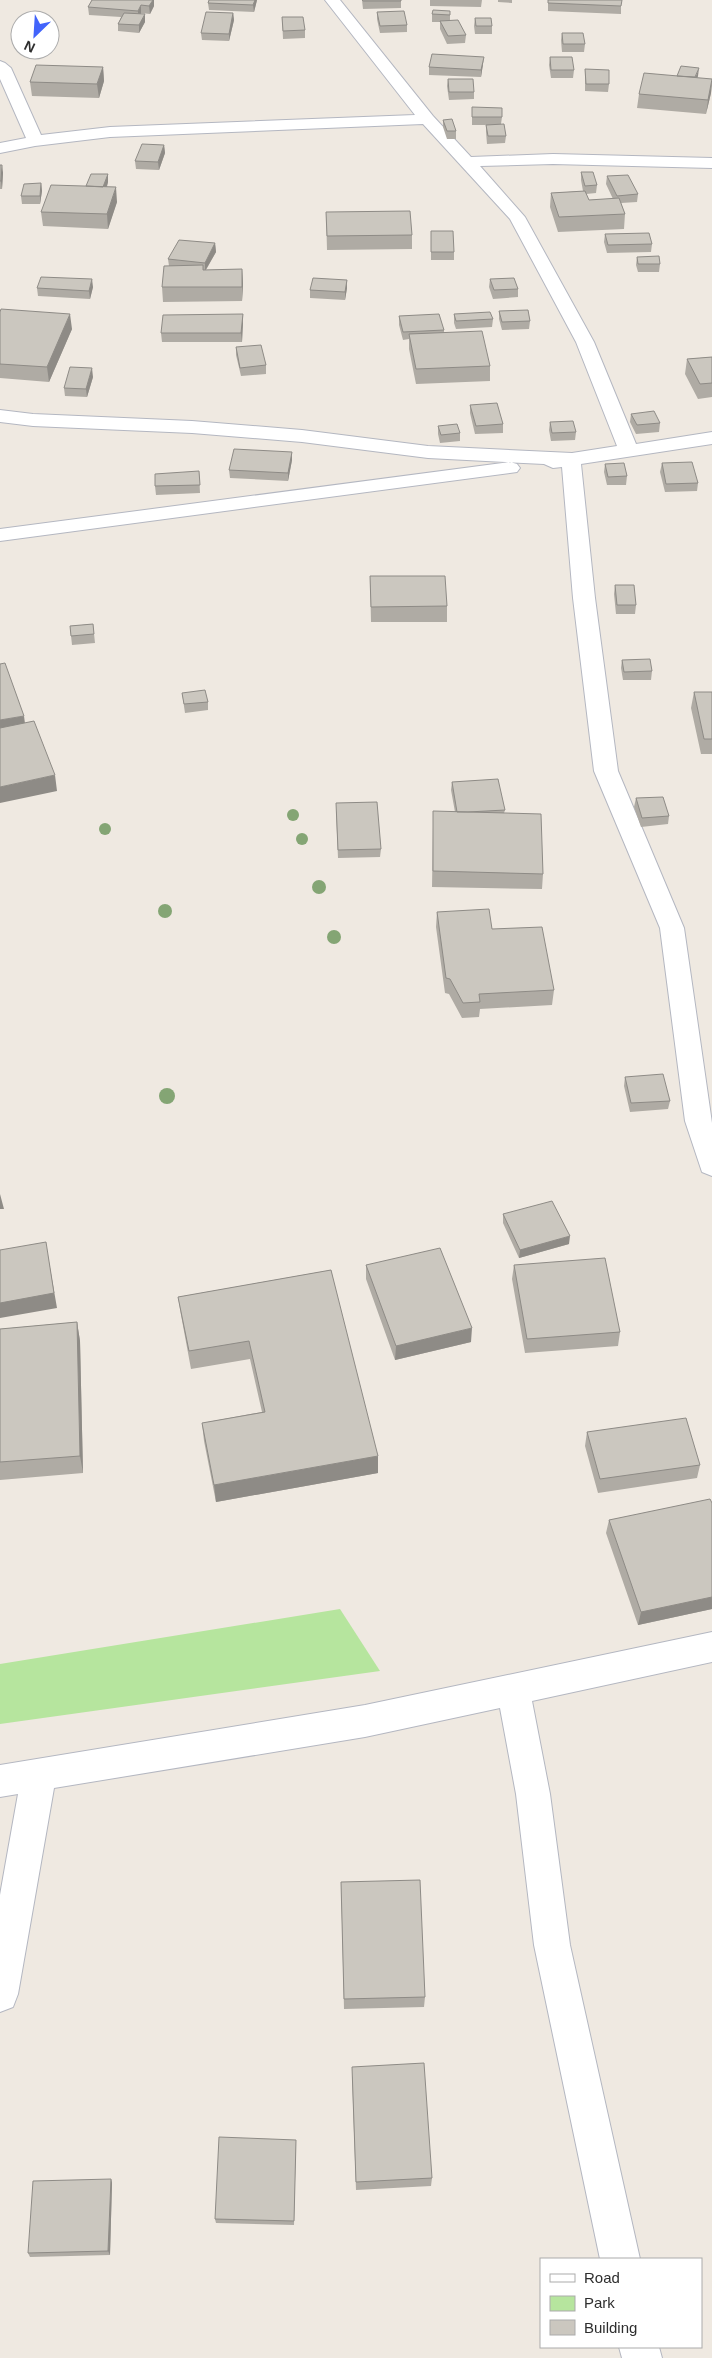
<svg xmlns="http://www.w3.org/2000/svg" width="712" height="2358" viewBox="0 0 712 2358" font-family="Arial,sans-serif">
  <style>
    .green { fill: #b6e59e }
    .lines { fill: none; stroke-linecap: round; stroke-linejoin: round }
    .minor-casing { stroke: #b4b7c1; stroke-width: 2 }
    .minor { fill: #fff; fill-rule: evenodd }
    .tree { fill: #84a574 }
    .wall { fill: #afaba4 }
    .shaded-wall { fill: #8e8b86 }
    .building { fill: #cbc7bf; stroke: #8e8b86 }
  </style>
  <rect width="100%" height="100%" fill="#efe9e1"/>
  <path class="green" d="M340,1609L380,1671L0,1724V1664Z"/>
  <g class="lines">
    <g class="minor-casing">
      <path id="minor" d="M325,0H340L433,116L471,157L553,154L712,158V168L553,164L480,166L525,217L594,342L636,444L712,432V444L581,464L595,598L618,771L684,928L712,1123V1176L702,1172L685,1121L660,928L594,771L573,598L562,467L553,468L544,464L428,458L302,442L192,433L33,426L0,422V410L33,414L192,421L302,430L428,446L572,453L617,446L576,342L510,219L423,124L110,137L35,146L0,153V143L26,138L0,79V61L5,63L11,68L41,135L110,127L415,115Z
        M510,462L517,464L520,468L517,472L0,541V529Z
        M712,1632V1662L532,1701L550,1794L570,1945L640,2259H600L534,1945L516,1794L500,1708L365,1737L54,1788L18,1994L13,2007L0,2012V1895L18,1794L0,1797V1765L365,1705Z
        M619,2347H659L662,2358H622Z"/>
    </g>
    <use href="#minor" class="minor"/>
  </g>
  <g class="tree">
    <circle cx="293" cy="815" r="6"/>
    <circle cx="105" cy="829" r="6"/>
    <circle cx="302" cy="839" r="6"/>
    <circle cx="319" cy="887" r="7"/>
    <circle cx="165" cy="911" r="7"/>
    <circle cx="334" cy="937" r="7"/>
    <circle cx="167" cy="1096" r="8"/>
  </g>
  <path class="wall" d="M92,0H154V6L150,14L141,13V14L145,22L139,33L118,31V24L121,17L89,15L88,7Z
    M257,0L254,12L209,10L208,3Z
    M362,0H401V8L363,9Z
    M430,0H482L481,7L430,6Z
    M498,0H512V3L498,2Z
    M548,0L621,6V14L548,11Z
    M450,11V21L466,35L465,43L447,44L440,29V22H432V14Z
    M377,12L407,25V32L380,33L377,19Z
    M233,13L234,20L229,41L202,40L201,33Z
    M282,17L305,30V38L283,39Z
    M475,18L492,26V34H475L474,26Z
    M562,33L585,44L584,52H562L561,40Z
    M550,57L574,70L573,78H551L549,65Z
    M483,64L481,77L429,75V67Z
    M103,67L104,81L99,98L32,96L30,82Z
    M585,69L609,84L608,92L585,91Z
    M677,76H698L697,78L712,82L711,93L706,114L637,108L639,94Z
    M448,79L474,92V99L449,100L447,86Z
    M472,107L502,117L501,124L506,136L505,143L487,144L486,132V125H472Z
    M443,120L456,131V139H447L443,127Z
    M164,145L165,153L159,170L136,169L135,161Z
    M0,165L3,173L2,189H0Z
    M581,172L597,185L596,193L586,194L589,200L613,199L606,184L607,176L638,194L637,202L621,203L625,214L624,229L558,232L550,207L551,193L583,191L581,180Z
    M108,174V182L107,187L117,202L108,229L43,226L41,212Z
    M41,183L42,191L40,204H22L21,196Z
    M326,212L412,235V249L327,250Z
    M431,231L454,252V260H431Z
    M605,234L652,244L651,252L607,253L604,242Z
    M215,243L216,252L206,270L242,269L243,284L242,301L163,302L162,287L169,266L168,259Z
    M637,257L660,264L659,272H638L636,265Z
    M490,279L518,289V297L493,299L489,287Z
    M347,280V288L345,300L310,298V290Z
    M93,287L90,299L38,296L37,288Z
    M499,311L530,321L529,329L502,330L499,319Z
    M0,312L72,329L49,382L0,378Z
    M243,314L242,342H162L161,333Z
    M454,314L493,319L492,327L456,329L454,323Z
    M399,316L444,330V333L490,366V381L416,384L409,349V339L403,340L399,325Z
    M236,347L266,365V374L241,376L236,355Z
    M712,357V397L698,399L685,374L687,359Z
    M93,377L87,397L65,396L64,388Z
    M470,405L503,424V433L475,434L470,413Z
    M631,414L660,423L659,432L636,434L630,422Z
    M550,422L576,432L575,440L551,441L549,430Z
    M438,426L460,433V441L440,443L438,434Z
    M292,452V460L288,481L230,478L229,470Z
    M662,463L698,483L697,491L665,492L660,472Z
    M605,464L627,476L626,485H607L604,472Z
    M199,471L200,493L156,495L155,486Z
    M370,576L447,606V622H371Z
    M615,585L636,605L635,614H616L614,594Z
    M93,624L95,643L72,645L70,626Z
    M622,660L652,671L651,680H623L621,668Z
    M694,692H712V754H701L691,708Z
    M182,693L208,702V710L185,713Z
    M452,782L505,810L504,813L543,874L542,889L432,887L433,827L455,812L451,790Z
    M636,798L669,816L668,824L641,827L634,807Z
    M336,811L381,849L380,857L338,858Z
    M437,912L492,929L554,990L552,1005L480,1009L479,1017L462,1018L449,994L445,993L436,927Z
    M625,1077L670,1101L668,1109L630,1112L624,1086Z
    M503,1214L569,1244L519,1258L503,1223Z
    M366,1265L471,1342L395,1360L366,1279Z
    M514,1265L620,1332L618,1346L525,1353L512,1279Z
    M331,1270L378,1473L216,1502L204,1441L202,1423L262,1412L250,1359L191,1369L181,1315L178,1297Z
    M77,1322L80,1341L83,1473L0,1480V1329Z
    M587,1432L700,1465L697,1478L598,1493L585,1446Z
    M712,1503V1609L638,1625L606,1533L609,1520Z
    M341,1882L425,1997L424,2007L344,2009Z
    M352,2076L432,2178L431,2186L356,2190Z
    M296,2140L294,2225L216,2223L215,2219Z
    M111,2179L112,2183L110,2255L30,2257L28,2253Z"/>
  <path class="shaded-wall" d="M153,0H154V6L150,14L149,6Z
    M255,0H257L254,12L253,5Z
    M141,5V13L138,18V11Z
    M233,13L234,20L229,41V34Z
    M145,14V22L139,33V25Z
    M484,57L483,64L481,77V70Z
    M103,67L104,81L99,98L97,84Z
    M699,68L698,76L693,88L694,81Z
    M712,81L711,93L706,114L708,100Z
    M164,145L165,153L159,170L158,162Z
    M2,165L3,173L2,189L1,181Z
    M108,174V182L104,195L103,187Z
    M41,183L42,191L40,204V196Z
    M116,187L117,202L108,229L107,214Z
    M215,243L216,252L205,271V263Z
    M242,269L243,284L242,301Z
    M92,279L93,287L90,299L89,291Z
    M347,280V288L345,300V292Z
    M70,314L72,329L49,382L47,367Z
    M243,314V323L242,342L241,333Z
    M92,368L93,377L87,397L86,389Z
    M292,452V460L288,481V473Z
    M24,716L26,731L0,736V720Z
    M55,775L57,791L0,803V787Z
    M0,1194L4,1209H0Z
    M570,1236L569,1244L519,1258L520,1250Z
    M48,1256L57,1308L0,1318V1303Z
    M77,1322L80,1341L83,1473L80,1456Z
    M472,1328L471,1342L395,1360L396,1346Z
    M378,1456V1473L216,1502L214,1485Z
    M712,1597V1609L638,1625L641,1612Z
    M111,2179L112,2183L110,2255L108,2251Z"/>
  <path class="building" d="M92,0H153L149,6L141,5L138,11L88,7Z
    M209,0H255L253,5L208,3Z
    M362,0H401V1H363Z
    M548,0H622L621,6L548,3Z
    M433,10L450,11V15L432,14Z
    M404,11L407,25L380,26L377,12Z
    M206,12L233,13L229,34L201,33Z
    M124,13L145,14L139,25L118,24Z
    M282,17H303L305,30L283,31Z
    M475,18H491L492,26H476Z
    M458,20L466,35L448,36L440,21Z
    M562,33H583L585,44H563Z
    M432,54L484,57L481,70L429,67Z
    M550,57H572L574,70H551Z
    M36,65L103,67L97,84L30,82Z
    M681,66L699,68L695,77L677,76Z
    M585,69L609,70V84H586Z
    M644,73L712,79L708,100L639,94Z
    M448,79H473L474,92H449Z
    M472,107L502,108V117H472Z
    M452,119L456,131H447L443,120Z
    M504,124L506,136H488L486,125Z
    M142,144L164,145L158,162L135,161Z
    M0,165H2L1,181H0Z
    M581,172H593L597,185L585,186Z
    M91,174H108L103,187L86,186Z
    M628,175L638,194L617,196L607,176Z
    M41,183L40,196H21L24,184Z
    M51,185L116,187L107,214L41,212Z
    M585,191L589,200L619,198L625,214L559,217L551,193Z
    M410,211L412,235L327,236L326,212Z
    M431,231H453L454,252H431Z
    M649,233L652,244L608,245L605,234Z
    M179,240L215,243L205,263L168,259Z
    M659,256L660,264H638L637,257Z
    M203,265V270L242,269V287H162L164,266Z
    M41,277L92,279L89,291L37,288Z
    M313,278L347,280L345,292L310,290Z
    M514,278L518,289L494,290L490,279Z
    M1,309L70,314L47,367L0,364V312Z
    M528,310L530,321L502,322L499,311Z
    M490,312L493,319L456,321L454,314Z
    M243,314L241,333H161L163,315Z
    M439,314L444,330L403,332L399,316Z
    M482,331L490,366L416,369L409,334Z
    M261,345L266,365L240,368L236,347Z
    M712,357V383L700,384L687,359Z
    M70,367L92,368L86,389L64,388Z
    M497,403L503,424L476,426L470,405Z
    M654,411L660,423L637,425L631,414Z
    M573,421L576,432L552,433L550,422Z
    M457,424L460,433L441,435L438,426Z
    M234,449L292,452L288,473L229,470Z
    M692,462L698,483L666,484L662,463Z
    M624,463L627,476L608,477L605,464Z
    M199,471L200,485L155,486V474Z
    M370,576H445L447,606L371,607Z
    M615,585H634L636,605H617Z
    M93,624L94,634L71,636L70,626Z
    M650,659L652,671L624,672L622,660Z
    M5,663L24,716L0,720V664Z
    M205,690L208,702L184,704L182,693Z
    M694,692H712V739H704Z
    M34,721L55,775L0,787V728Z
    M498,779L505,810L468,812H457L452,782Z
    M663,797L669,816L642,818L636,798Z
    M377,802L381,849L338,850L336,803Z
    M433,811L541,814L543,874L433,871Z
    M489,909L492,929L542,927L554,990L479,994L480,1002L463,1003L450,979L446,978L437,912Z
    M663,1074L670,1101L631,1103L625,1077Z
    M552,1201L570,1236L520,1250L503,1214Z
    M46,1242L54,1293L0,1303V1250Z
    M440,1248L472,1328L396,1346L366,1265Z
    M605,1258L620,1332L527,1339L514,1265Z
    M331,1270L378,1456L214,1485L202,1423L265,1412L249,1341L189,1351L178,1297Z
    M77,1322L80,1456L0,1462V1329Z
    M686,1418L700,1465L600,1479L587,1432Z
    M710,1499L712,1503V1597L641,1612L609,1520Z
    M420,1880L425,1997L344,1999L341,1882Z
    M424,2063L432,2178L356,2182L352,2067Z
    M219,2137L296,2140L294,2221L215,2219Z
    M111,2179L108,2251L28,2253L33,2181Z"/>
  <rect x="540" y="2258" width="162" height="90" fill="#ffffff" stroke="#ababab"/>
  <rect x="550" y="2274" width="25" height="8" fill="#ffffff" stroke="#ababab"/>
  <text x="584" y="2283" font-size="15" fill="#2e2e2e">Road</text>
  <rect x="550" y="2296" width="25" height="15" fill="#b6e59e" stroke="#ababab"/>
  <text x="584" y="2308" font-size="15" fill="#2e2e2e">Park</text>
  <rect x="550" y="2320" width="25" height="15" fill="#cbc7bf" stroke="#ababab"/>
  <text x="584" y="2333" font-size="15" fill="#2e2e2e">Building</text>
  <g transform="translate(35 35) rotate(205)"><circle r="24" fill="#ffffff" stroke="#ababab"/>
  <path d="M0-4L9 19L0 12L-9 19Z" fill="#4264fb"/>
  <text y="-8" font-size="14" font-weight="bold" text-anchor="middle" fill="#2e2e2e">N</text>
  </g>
</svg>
